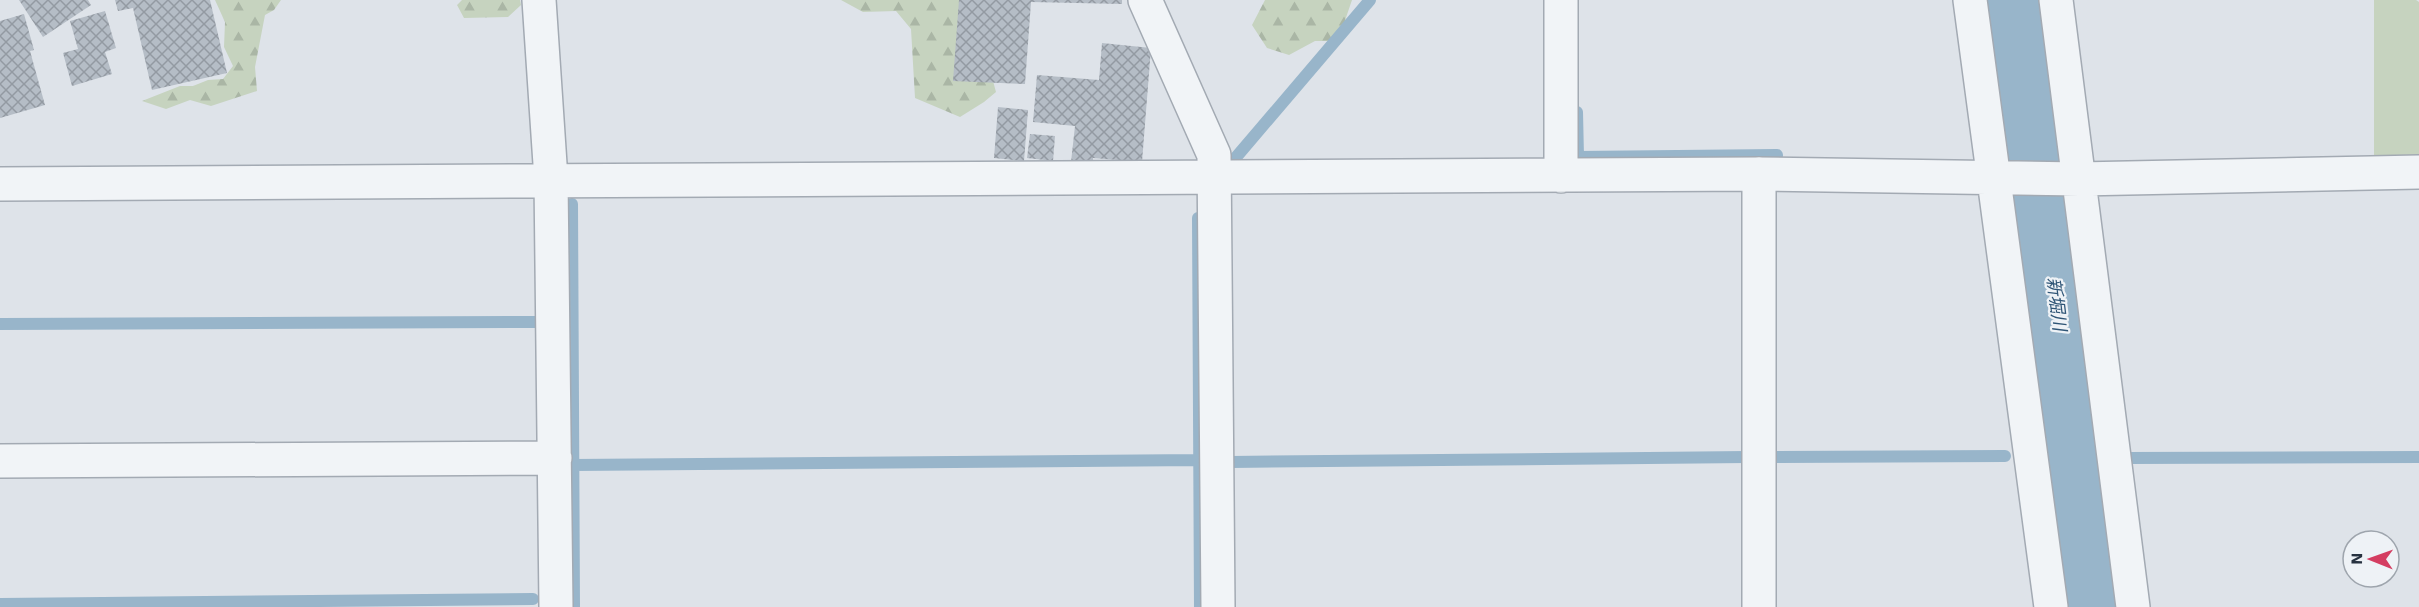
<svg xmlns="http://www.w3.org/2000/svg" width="2419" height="607" viewBox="0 0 2419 607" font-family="'Work Sans','Noto Sans JP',sans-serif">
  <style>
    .green { fill: #c6d3bf }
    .forest { fill: url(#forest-firs) }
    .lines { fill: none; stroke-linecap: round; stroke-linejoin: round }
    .stream { stroke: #98b5ca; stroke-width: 12 }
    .river { stroke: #98b5ca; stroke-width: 70 }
    .building { fill: url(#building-cross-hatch) }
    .minor-casing { stroke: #a3aab3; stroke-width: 36 }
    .minor { stroke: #f1f4f7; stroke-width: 33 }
    .labels { text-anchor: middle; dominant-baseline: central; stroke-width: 4.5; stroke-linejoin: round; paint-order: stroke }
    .water-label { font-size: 18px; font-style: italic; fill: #2f5576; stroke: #eef2f6 }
  </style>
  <defs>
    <pattern id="forest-firs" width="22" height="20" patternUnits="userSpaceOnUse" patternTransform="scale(1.5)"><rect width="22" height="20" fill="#c6d3bf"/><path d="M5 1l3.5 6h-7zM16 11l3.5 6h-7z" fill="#aab6a5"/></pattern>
    <pattern id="building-cross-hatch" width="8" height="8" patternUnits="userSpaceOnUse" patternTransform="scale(1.5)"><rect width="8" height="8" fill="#b5bdc6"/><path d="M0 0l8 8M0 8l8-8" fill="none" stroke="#939aa2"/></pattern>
  </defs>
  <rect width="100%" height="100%" fill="#dee3e9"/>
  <path class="green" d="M2374,0H2416L2419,2V160L2374,161Z"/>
  <path class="forest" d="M215,0H281L274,10L265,15L255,67L257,91L211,106L190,100L166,109L142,101L180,86H193L208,80L223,79L233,66L224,47L225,22Z
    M462,0H520L521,5L508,17L464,18L457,5Z
    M841,0H971L996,92L984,102L960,117L915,98L911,29L896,11L863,12Z
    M1265,0H1352L1338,41H1315L1289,55L1267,48L1252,25Z"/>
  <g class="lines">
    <path class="stream" d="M1577,112L1578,157L1777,155L1776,163
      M1232,162L1370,0
      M572,204L574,607
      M1198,218L1200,607
      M0,324L535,322
      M2055,455H2074
      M1773,457L2005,456
      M2126,458L2419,457
      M1231,462L1747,457
      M573,465L1199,460
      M0,604L533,599"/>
    <path class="river" d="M2019,0L2095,607"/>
  </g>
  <path class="building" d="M19,0H88L91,5L43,37Z
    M115,0H210L227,73L152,90L133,8L118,11Z
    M959,0H1122V4L1031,2L1025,84L953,81Z
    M105,11L116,48L105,52L112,74L72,86L63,53L78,49L70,21Z
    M24,14L34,50L30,51L45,105L0,118V21Z
    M1102,43L1151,48L1142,162L1093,158V164L1071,162L1075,126L1033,122L1037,75L1099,80Z
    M998,107L1028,110L1024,161L994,158Z
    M1030,134L1055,136L1053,161L1027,158Z"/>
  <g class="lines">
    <g class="minor-casing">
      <path id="minor" d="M539,0L551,179L556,607
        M1145,0L1214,155L1218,607
        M1561,0V176
        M1970,0L2051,607
        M2056,0L2133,607
        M0,184L1759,174L2079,179L2419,172
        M0,461L555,458
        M1759,607V174"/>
    </g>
    <use href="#minor" class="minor"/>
  </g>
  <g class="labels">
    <g class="water-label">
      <text transform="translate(2057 304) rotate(83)">新堀川</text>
    </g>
  </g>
  <g transform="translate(2371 559) rotate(271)"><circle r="28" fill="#eef2f6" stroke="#9ea5ad" stroke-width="1.5"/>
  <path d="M0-4.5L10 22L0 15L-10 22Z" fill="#d43d61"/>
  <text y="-9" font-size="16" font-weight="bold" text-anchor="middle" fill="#273240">N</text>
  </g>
</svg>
